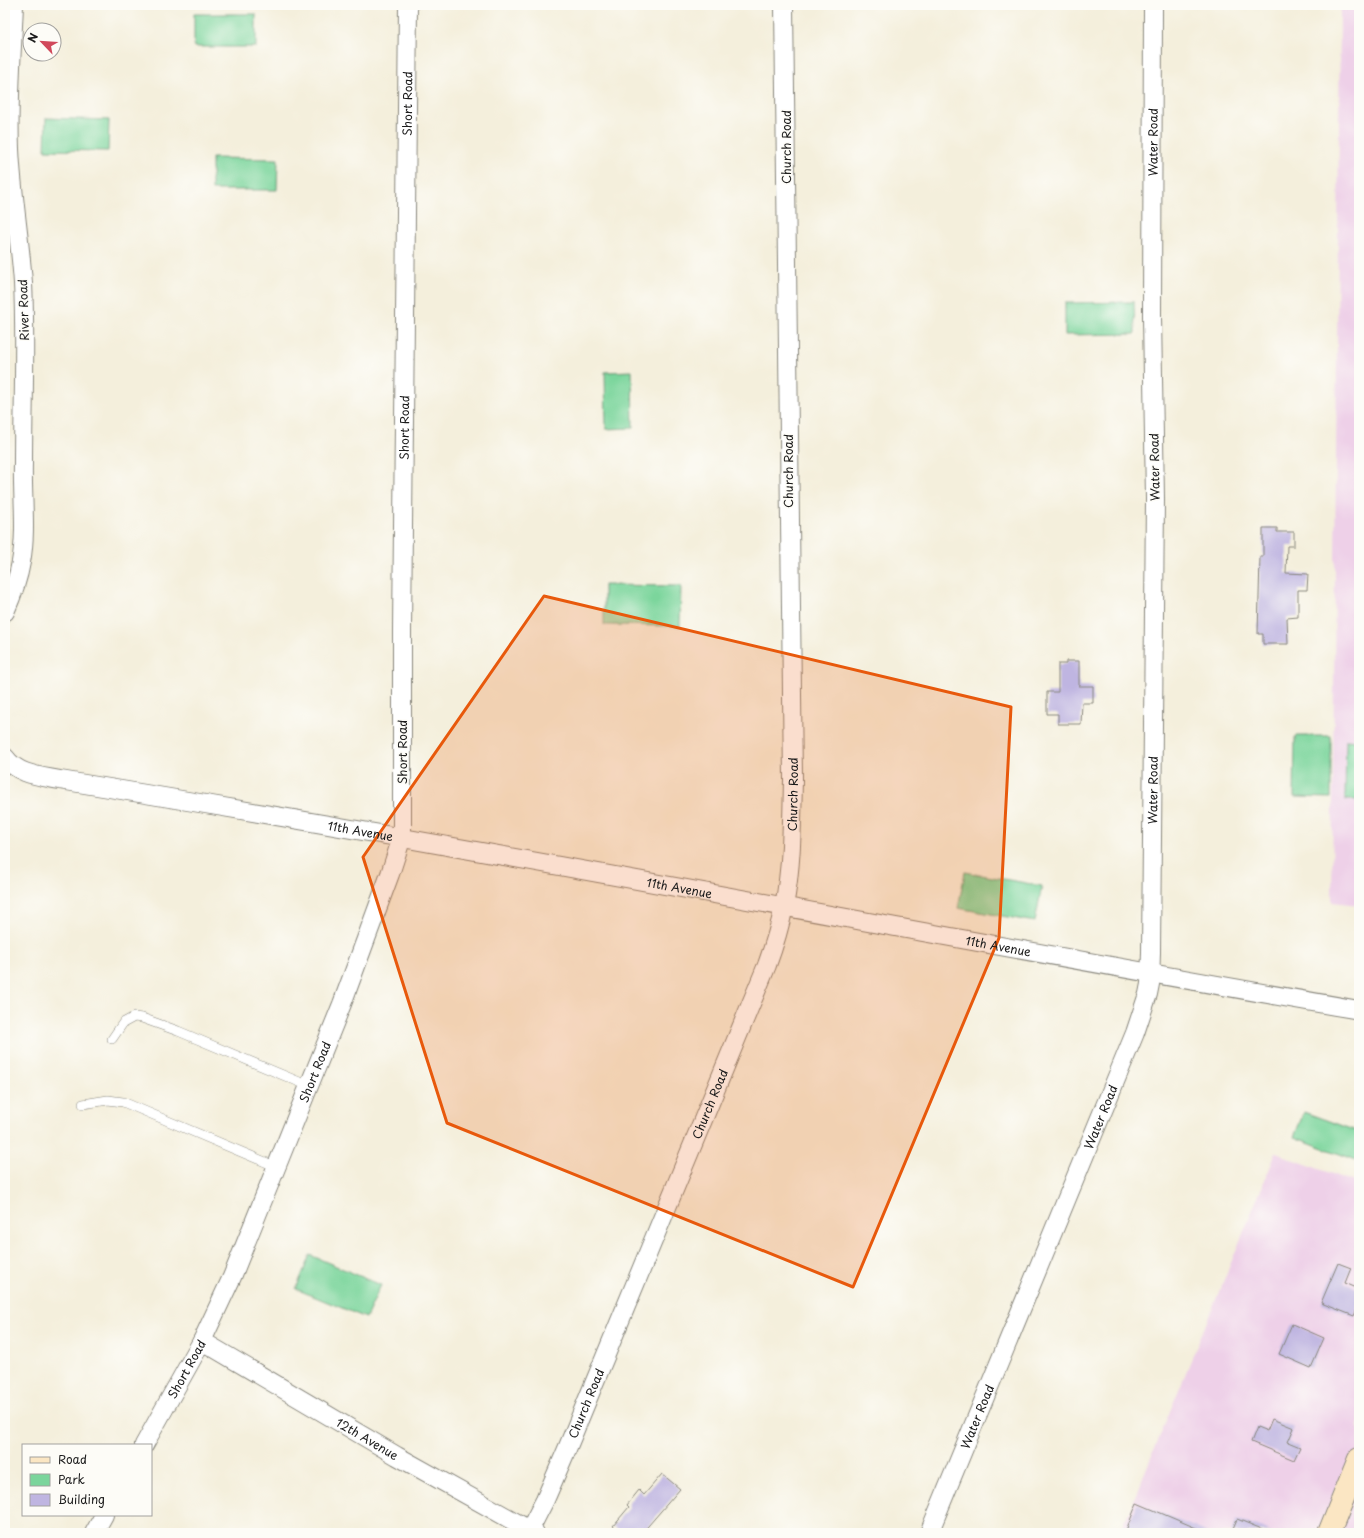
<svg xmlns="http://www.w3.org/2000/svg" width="1364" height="1538" viewBox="0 0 1364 1538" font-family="'Playpen Sans',sans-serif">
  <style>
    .built { fill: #eed0e8 }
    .green { fill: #7bd59c; stroke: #4c785c }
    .building { fill: #bfb5e1 }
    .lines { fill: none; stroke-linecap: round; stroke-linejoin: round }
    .service-casing { stroke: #88867c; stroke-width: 10 }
    .minor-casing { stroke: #88867c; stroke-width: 20 }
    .secondary-casing { stroke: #88867c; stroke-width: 24 }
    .service { stroke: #fff; stroke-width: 9 }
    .minor { stroke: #fff; stroke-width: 18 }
    .secondary { stroke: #fbe6c3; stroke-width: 22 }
    .marked { fill: #e8590c; fill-opacity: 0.2; stroke: #e8590c; stroke-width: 3; stroke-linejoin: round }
    .labels { text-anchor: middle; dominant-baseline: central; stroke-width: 3; stroke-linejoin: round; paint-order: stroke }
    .street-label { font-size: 12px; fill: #1c1c1c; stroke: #fdfcf7 }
  </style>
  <rect width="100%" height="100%" fill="#fdfcf7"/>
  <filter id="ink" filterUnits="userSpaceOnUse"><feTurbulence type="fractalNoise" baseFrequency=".025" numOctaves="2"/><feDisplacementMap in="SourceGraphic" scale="8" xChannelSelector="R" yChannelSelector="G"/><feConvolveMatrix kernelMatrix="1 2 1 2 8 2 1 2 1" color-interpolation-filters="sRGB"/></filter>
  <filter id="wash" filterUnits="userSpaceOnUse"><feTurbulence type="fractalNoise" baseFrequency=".012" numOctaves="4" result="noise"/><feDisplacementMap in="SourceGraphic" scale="16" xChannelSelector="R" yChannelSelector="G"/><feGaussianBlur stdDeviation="0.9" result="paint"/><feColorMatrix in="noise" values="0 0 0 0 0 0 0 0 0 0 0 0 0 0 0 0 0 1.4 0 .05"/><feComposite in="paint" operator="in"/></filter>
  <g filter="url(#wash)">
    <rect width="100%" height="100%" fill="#f4efdc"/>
    <path class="built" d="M1340,7H1359V905L1332,902Z
      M1276,1153L1354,1182L1359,1169V1533H1120Z"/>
    <path class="green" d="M194,14H256V47H194Z
      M46,118L109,120L108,151L45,150Z
      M212,158L278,159L277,190H212Z
      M1134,302L1135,334L1065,335V303Z
      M632,371L633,428L606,429L605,372Z
      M604,585L681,586L680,626L604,625Z
      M1295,736H1331V798L1294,797Z
      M1346,740L1359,741V800H1345Z
      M965,872L1042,886L1035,922L958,908Z
      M1304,1112L1359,1132V1151L1356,1160L1294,1137Z
      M310,1255L381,1285L366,1318L296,1289Z"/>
    <g id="blocks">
      <path class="building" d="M1263,528H1277V532H1294V546H1287L1286,573L1308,574L1307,590H1298V617L1287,618L1288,644H1263V634H1258L1260,557H1263Z
        M1066,661H1079V686H1093V703H1082L1081,724H1058V714H1047V692H1058V664H1066Z
        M1338,1263L1351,1268L1345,1283L1359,1289V1304L1354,1316L1321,1303Z
        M1292,1324L1324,1338L1311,1368L1279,1354Z
        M1272,1419L1294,1428L1288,1442L1300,1447L1294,1460L1251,1442L1257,1427L1267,1431Z
        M662,1474L680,1489L642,1533H621L613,1526L629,1507L627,1505L639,1490L644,1495Z
        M1137,1503L1208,1533H1125Z
        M1237,1519L1272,1533H1231Z"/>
    </g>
  </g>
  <g filter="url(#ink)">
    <use href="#blocks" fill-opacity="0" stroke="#88867c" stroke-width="1"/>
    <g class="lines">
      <g class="service-casing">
        <path id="service" d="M112,1039L123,1023L134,1017L142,1018L178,1031L309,1086
          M83,1104L108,1100L123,1102L277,1167"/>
      </g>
      <g class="minor-casing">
        <g id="minor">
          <path d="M5,612C12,596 18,580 21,562C27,530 22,497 23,464C23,404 26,343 23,283C20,239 12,194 10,149C8,100 12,53 14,5"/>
          <path id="s1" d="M5,757C18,775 40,776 60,780C494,850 926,935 1359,1010"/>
          <path id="s2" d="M202,1341L397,1456L535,1533"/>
          <path id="s3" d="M144,1445L202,1341L232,1277L342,1004L390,874L402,837V631L408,5"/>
          <path d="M94,1533L104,1515"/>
          <path id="s4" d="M528,1533L545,1500L567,1449L767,965C774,946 780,926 784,906C792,865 792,822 793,780L784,5"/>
          <path id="s5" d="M929,1533L1135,1033L1148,994L1150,984L1151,952L1155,499L1152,316L1153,5"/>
        </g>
      </g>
      <g class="secondary-casing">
        <path id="secondary" d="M1329,1533L1359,1459"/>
      </g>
      <use href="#service" class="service"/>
      <use href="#minor" class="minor"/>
      <use href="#secondary" class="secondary"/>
    </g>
  </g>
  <path class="marked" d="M544,596L1011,707L999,938L853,1287L447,1123L363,857Z"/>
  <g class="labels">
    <g class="street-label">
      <text stroke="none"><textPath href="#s3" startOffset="1395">Short Road</textPath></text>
      <text stroke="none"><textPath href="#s5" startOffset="1434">Water Road</textPath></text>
      <text transform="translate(786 147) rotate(-90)">Church Road</text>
      <text transform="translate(23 310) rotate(-92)">River Road</text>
      <text stroke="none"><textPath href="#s3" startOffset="1071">Short Road</textPath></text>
      <text transform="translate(1154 467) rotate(-91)">Water Road</text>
      <text transform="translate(788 471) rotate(-90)">Church Road</text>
      <text transform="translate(402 752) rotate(-90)">Short Road</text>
      <text stroke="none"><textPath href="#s5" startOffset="786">Water Road</textPath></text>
      <text stroke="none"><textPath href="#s4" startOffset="790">Church Road</textPath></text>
      <text stroke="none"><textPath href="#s1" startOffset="366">11th Avenue</textPath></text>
      <text stroke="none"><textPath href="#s1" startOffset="690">11th Avenue</textPath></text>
      <text stroke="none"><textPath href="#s1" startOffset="1014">11th Avenue</textPath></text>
      <text stroke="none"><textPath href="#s3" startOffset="411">Short Road</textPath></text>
      <text stroke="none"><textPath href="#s4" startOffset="466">Church Road</textPath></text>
      <text stroke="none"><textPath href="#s5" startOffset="450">Water Road</textPath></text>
      <text stroke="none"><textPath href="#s3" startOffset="87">Short Road</textPath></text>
      <text stroke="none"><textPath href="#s4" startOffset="142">Church Road</textPath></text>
      <text stroke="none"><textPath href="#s5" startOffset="126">Water Road</textPath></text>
      <text stroke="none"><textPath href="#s2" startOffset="192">12th Avenue</textPath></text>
    </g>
  </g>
  <rect width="1364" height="1538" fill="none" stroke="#fdfcf7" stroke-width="20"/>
  <rect x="22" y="1444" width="130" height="72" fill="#fdfcf7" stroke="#a3a29f"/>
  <rect x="30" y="1457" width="20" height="6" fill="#fbe6c3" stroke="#a3a29f"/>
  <text x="58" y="1464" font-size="12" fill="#1c1c1c">Road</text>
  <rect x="30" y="1474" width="20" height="12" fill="#7bd59c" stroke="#a3a29f"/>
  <text x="58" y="1484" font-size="12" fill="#1c1c1c">Park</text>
  <rect x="30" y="1494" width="20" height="12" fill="#bfb5e1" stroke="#a3a29f"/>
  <text x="58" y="1504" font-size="12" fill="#1c1c1c">Building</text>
  <g transform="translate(42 42) rotate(295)"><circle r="19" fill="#fdfcf7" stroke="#a3a29f"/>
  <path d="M0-3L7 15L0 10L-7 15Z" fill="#d1495b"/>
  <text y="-6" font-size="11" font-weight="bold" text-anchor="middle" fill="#1c1c1c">N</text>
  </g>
</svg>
